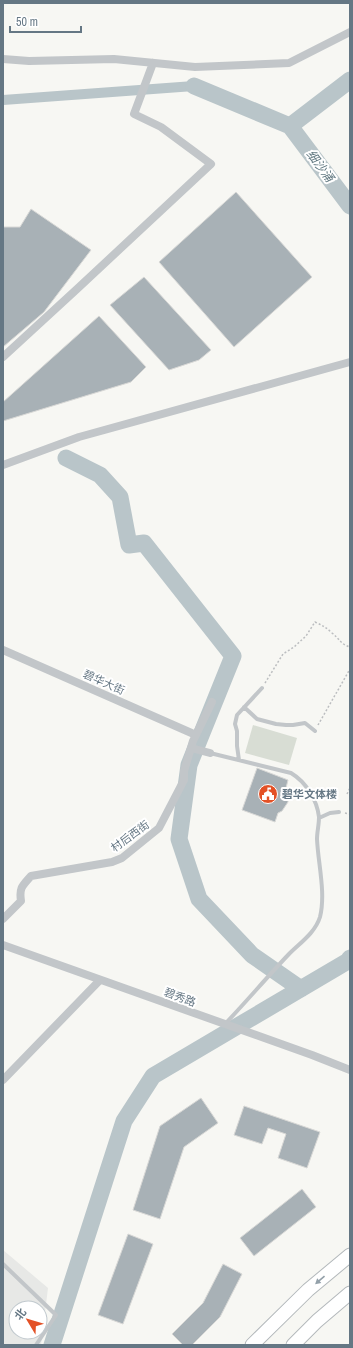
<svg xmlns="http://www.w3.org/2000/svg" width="353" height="1348" viewBox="0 0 353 1348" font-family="'Archivo Narrow','Noto Sans SC',sans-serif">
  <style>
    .built { fill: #e7e8e6; fill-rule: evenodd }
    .green { fill: #d8ddd4 }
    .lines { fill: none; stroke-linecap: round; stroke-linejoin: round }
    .canal { stroke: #b9c5c9; stroke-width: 10 }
    .river { stroke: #b9c5c9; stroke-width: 17 }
    .building { fill: #a8b1b6; stroke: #d8d8d6 }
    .primary-casing { stroke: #b3b8bb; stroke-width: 15 }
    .path { stroke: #bcbec0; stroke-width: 1.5; stroke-dasharray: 2 2; stroke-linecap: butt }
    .service { stroke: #c2c6c9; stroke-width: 4 }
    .minor { stroke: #c2c6c9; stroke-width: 8 }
    .primary { stroke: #fff; stroke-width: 13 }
    .oneway { fill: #93a0a9 }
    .labels { text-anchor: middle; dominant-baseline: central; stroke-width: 4; stroke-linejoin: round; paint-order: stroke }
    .street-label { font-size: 11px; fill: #657784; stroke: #fff }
    .poi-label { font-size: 11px; font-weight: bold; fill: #657784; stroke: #fff; text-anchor: start }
    .water-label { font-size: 12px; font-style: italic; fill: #617881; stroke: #fff }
  </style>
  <rect width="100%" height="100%" fill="#f7f7f3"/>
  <path class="built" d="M3,1250L48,1288L41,1345H3ZM16,1308H40V1332H16Z"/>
  <path class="green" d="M253,725L297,738L289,765L245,753Z"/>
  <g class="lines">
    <path class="canal" d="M3,100L194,86"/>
    <path class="river" d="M194,86L290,126L350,80
      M290,126L350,206
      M66,458L100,475L120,497L129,545L144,543L233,656L189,765L179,839L199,899L252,955L301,989
      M52,1345L124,1121L153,1076L348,961L350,958"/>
  </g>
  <path class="building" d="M236,192L312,277L234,347L159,262Z
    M31,209L91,250L44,312L3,347V227H20Z
    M144,277L211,350L199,360L169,370L110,305Z
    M99,316L146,367L131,382L3,421V402Z
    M257,768L288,780L286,788L288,796V802L282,811L278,813L275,822L242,810Z
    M201,1098L218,1123L184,1147L160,1219L133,1210L160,1126Z
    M244,1106L320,1132L307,1168L278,1158L286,1134L268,1128L262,1144L234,1135Z
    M302,1189L316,1207L254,1256L240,1238Z
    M128,1234L153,1244L123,1324L98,1315Z
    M223,1264L242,1274L220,1317L192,1345H183L172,1334L203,1303Z"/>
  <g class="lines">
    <g class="primary-casing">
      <path id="primary" d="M252,1345L308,1290L350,1255
        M293,1345L317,1321L350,1293"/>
    </g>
    <path class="path" d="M265,683L283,654L294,647L306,636L315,622C322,625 327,628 332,633C340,639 340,644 350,647
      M318,725L350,669
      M347,794L350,788
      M345,813L350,814"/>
    <path class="service" d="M244,707L257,719L276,724L286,725H293L305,723L315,731
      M210,753L291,773C306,782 317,800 319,817C319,825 317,832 317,839C318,863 326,893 320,917C315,933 300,943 289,954C267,977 247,1001 225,1024
      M239,760L237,746V731L235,724L237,715L262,688
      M319,818L330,813L339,812
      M3,1264L56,1315L36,1345"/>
    <path class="minor" d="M3,59L29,61L114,59L195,67L289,63L350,32
      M3,357L77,289L211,164L161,127L134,114L153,63
      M3,465L79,437L350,362
      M3,650L196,735
      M191,748L210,753
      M3,919L21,901C19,888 22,886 31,876L112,862L122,858L159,828L184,780V771L193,741L212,702
      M3,945L312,1055L350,1070
      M3,1080L100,980"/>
    <use href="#primary" class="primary"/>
  </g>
  <defs><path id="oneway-solid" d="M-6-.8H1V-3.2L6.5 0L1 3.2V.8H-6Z"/></defs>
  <use class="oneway" href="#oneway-solid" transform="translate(320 1280) rotate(139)"/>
  <defs>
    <g id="civic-disc" transform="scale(1)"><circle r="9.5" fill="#e35126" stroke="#fff"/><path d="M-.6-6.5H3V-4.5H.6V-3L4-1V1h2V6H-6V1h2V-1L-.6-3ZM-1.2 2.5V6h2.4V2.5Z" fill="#fff"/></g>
  </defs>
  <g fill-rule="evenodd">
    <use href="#civic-disc" x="268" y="794"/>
  </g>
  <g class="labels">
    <g class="street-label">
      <text transform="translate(104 682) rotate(24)">碧华大街</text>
      <text transform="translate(130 836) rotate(-36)">村后西街</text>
      <text transform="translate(180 997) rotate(20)">碧秀路</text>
    </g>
    <g class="poi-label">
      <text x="282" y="794">碧华文体楼</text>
    </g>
    <g class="water-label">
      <text transform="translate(320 166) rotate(53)">细沙涌</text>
    </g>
  </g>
  <rect width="353" height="1348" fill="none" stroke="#657784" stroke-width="8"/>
  <g transform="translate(28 1320) rotate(308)"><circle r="19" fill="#ffffff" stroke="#c1c9ce"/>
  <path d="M0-3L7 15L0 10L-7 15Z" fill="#e35126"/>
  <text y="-6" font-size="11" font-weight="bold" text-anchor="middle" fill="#657784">北</text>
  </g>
  <path d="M10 26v6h71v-6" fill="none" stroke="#657784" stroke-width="2"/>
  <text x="16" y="26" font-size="12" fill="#657784" stroke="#ffffff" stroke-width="3" paint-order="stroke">50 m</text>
</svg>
